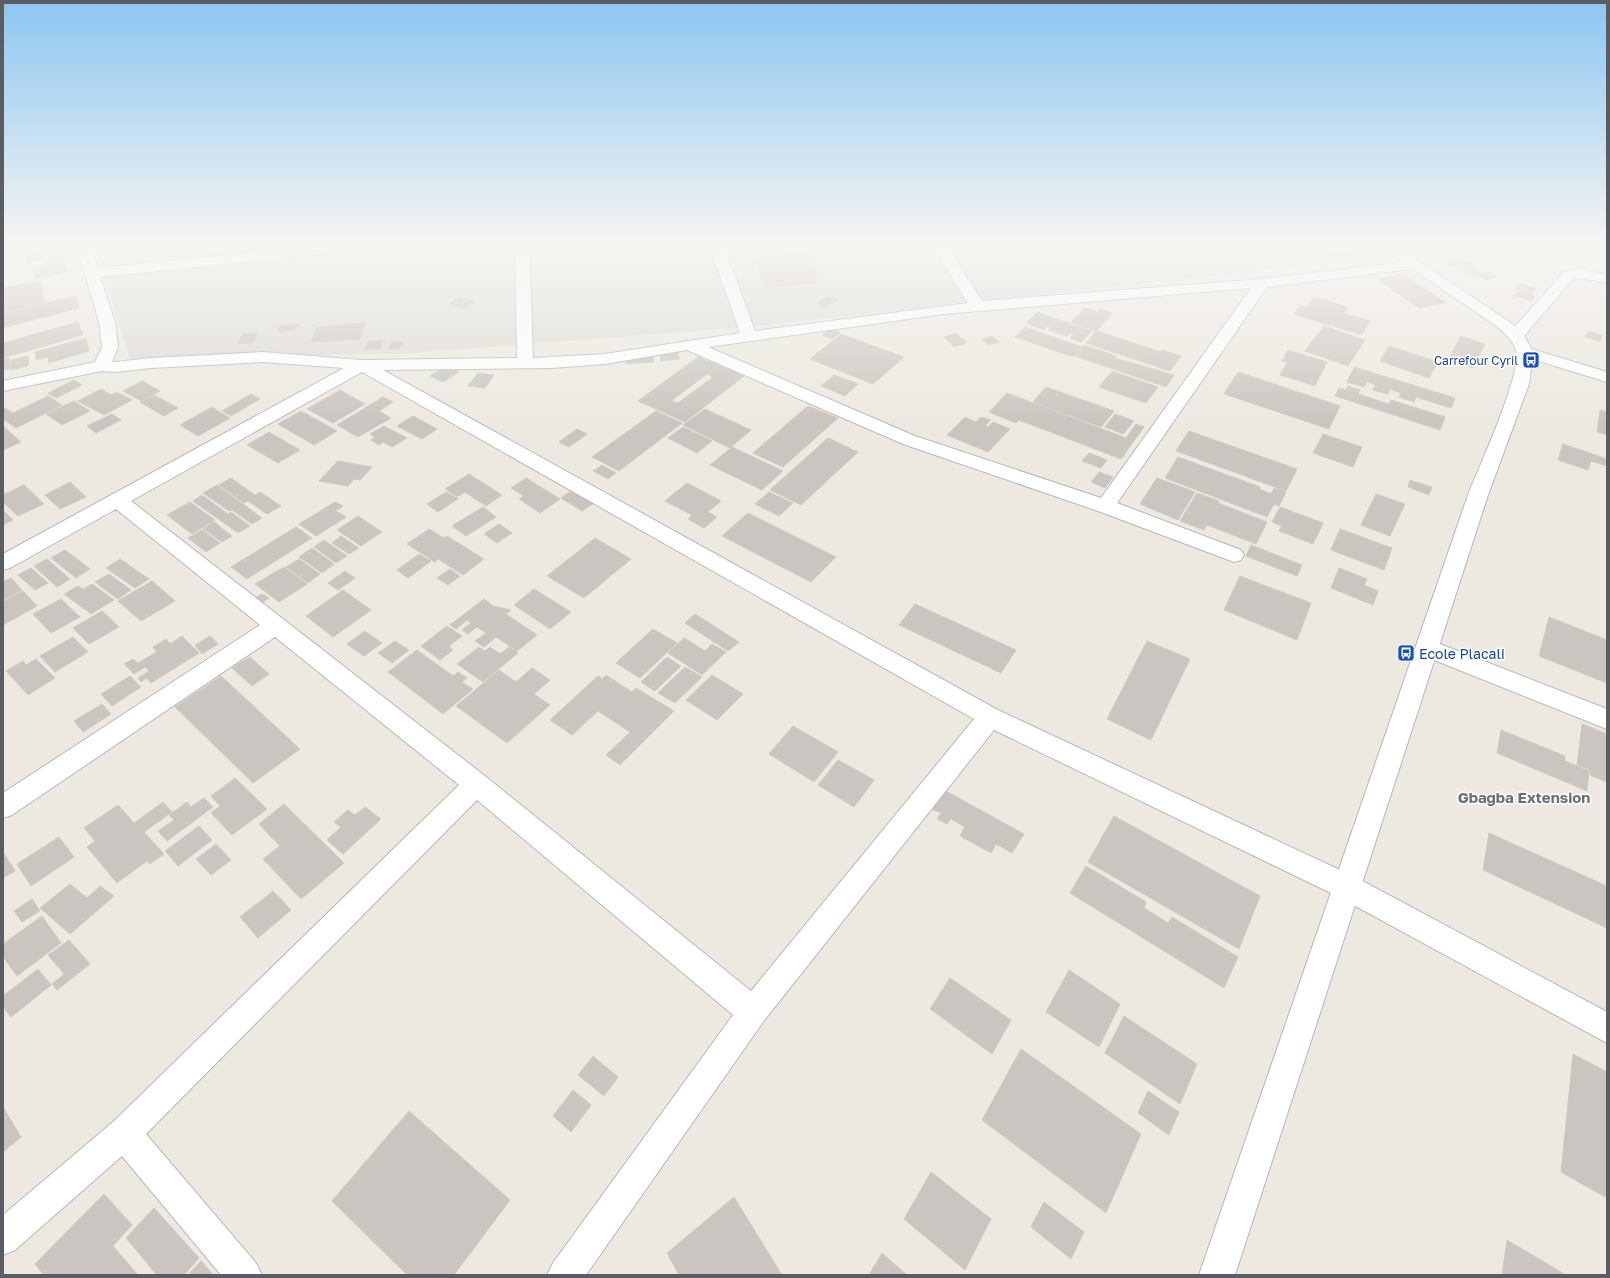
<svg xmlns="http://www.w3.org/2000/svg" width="1610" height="1278" viewBox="0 0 1610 1278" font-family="'Golos Text',sans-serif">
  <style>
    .industrial { fill: #dedbd6 }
    .building { fill: #cac5c0; stroke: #d1cabf; fill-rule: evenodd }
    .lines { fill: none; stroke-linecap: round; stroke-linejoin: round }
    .street-casing { stroke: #b4b8bc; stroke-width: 2 }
    .secondary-casing { stroke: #b3b7bc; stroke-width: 2 }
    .street { fill: #fff; fill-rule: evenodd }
    .secondary { fill: #fff; fill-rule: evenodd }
    .labels { text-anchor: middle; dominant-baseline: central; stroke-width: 3; stroke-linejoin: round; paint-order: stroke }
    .far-transit-label { font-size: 12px; fill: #164399; stroke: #fff; text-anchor: end }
    .transit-label { font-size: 14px; fill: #164399; stroke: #fff; text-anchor: start }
    .neighbourhood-label { font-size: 15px; font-weight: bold; fill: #6b7074; stroke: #fff }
  </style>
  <rect width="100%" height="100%" fill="#ede9e1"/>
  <path class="industrial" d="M95,244H1365L1382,257L757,326L411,353L130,359Z"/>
  <path class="building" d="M1320,244H1339L1354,253L1334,257L1315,245Z
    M1419,244H1441L1446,247L1426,249Z
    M1448,244H1482L1452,247Z
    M43,252L45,259L28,263L27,256Z
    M808,253L819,282L764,288L755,258Z
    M63,255L67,271L35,279L32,269L49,265L47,258Z
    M1461,258L1476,266L1460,270L1446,262Z
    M1473,269L1481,273L1488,272L1497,277L1486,280L1479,275L1474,277L1464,271Z
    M1404,274L1446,303L1419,308L1377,279Z
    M41,281L44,303L3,313V288Z
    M1520,284L1535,288L1532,294L1516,289Z
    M1517,291L1535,296L1532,301L1515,296Z
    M76,296L79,308L3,328V314Z
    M460,296L476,302L465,309L449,304Z
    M828,296L838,300L825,308L816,304Z
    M1314,297L1348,307L1344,313L1370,321L1362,335L1294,314L1300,305L1307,307Z
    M1085,308L1098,312L1101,309L1113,313L1096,331L1071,322Z
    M1037,312L1092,331L1081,342L1070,338L1074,334L1070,333L1067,336L1048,330L1051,327L1048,326L1044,330L1026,323Z
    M78,322L83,335L3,358V343Z
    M365,323L360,339L311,342L317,327Z
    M298,324L295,330L277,332L280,326Z
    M1324,326L1365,340L1348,366L1305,351Z
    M1025,327L1082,347L1073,357L1015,337Z
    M830,329L840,332L833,339L822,335Z
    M1096,331L1161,352L1162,350L1181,356L1170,371L1086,343Z
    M1588,331L1602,335L1600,342L1585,337Z
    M258,333L253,343L238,344L243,334Z
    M956,333L967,343L954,347L944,337Z
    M841,334L904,357L873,384L810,359Z
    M992,336L999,342L988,345L982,339Z
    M1461,336L1485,344L1473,368L1448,360Z
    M86,338L89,351L49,363L48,357L36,360L35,352Z
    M369,341H383L379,349H365Z
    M392,341L403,342L399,349H388Z
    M1084,345L1116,356L1115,358L1174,375L1166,387L1075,356Z
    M1389,346L1438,362L1429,378L1380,361Z
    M1288,350L1327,362L1315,386L1280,375L1287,363L1282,361Z
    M678,352L679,359L661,361L660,354Z
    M653,354L654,362L626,364L625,357Z
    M29,356L28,366L11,370V360Z
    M698,357L744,376L685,422L638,401ZM707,374L713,377L678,403L671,401Z
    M9,358L10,369L3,370V360Z
    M447,366L459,372L443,382L430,376Z
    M1354,367L1455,398L1451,408L1416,397L1414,402L1399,397L1401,393L1390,389L1388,394L1373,390L1376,385L1367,382L1364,387L1347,382Z
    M1112,371L1158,387L1146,403L1099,387Z
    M1238,372L1340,406L1329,429L1224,394Z
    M478,373L494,375L485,388L468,386Z
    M834,375L858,384L845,396L821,386Z
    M74,380L82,385L56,398L48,393Z
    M142,381L160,391L141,401L123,391Z
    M1348,386L1360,390L1358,394L1389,404L1391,400L1445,417L1440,430L1335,396L1339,388L1346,390Z
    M1046,387L1114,411L1101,427L1033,402Z
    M101,389L111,395L116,392L132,400L104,415L78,401Z
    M340,390L365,404L333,423L307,409Z
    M1007,393L1126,438L1136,424L1144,427L1121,459L1019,420L1016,423L989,412Z
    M251,394L260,399L231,416L222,411Z
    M154,395L178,408L164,416L140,402Z
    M48,396L62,405L16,428L3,419V409L5,408L13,413Z
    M383,397L393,402L379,411L391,418L358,437L337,425Z
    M74,401L90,411L62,425L46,414Z
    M808,406L838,418L783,467L753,453Z
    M212,407L230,418L198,436L180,425Z
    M705,409L751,430L730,448L683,425Z
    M1600,410L1607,412V435L1597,432Z
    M301,411L337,431L314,445L278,424Z
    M656,411L682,423L619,471L592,457Z
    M112,414L121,420L96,433L87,426Z
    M1115,414L1134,421L1123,434L1105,427Z
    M413,416L437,429L422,439L397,426Z
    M965,417L976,422L981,417L991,420L985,426L988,427L993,422L1010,429L988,452L947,435Z
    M3,426L21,442L3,450Z
    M384,426L407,438L392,447L383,442L379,445L371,440L375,437L370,434Z
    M683,427L712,441L697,453L668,438Z
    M577,429L587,434L569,447L559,442Z
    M1189,431L1297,469L1286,491L1176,451Z
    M269,432L300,450L278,463L247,445Z
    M1323,434L1362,447L1353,467L1313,453Z
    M828,438L858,452L801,505L770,490Z
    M1563,444L1607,459V466L1591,461L1588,470L1558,460Z
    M732,447L783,471L762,490L710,465Z
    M1089,453L1107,460L1101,468L1082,461Z
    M1178,457L1260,487L1259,489L1271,494L1274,488L1286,492L1279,506L1274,504L1267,517L1165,478Z
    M338,461L372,467L360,480L354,479L348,486L319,481Z
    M602,465L616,473L608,479L593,471Z
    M1099,472L1113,477L1105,488L1091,482Z
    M469,474L502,495L486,506L465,492L457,497L445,489Z
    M231,478L255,495L260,492L281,506L267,514L248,501L244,503L219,485Z
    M526,478L560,499L540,513L519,499L524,496L511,488Z
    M1157,478L1195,492L1178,520L1140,504Z
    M1410,480L1432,487L1429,495L1408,487Z
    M70,482L86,497L60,509L45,495Z
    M687,483L721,501L708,512L717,517L704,528L688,519L692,515L665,501Z
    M24,485L44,504L18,516L3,502V495Z
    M217,485L262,518L252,524L232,510L229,511L203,493Z
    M572,490L594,503L582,511L561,498Z
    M446,492L458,499L438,512L427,504Z
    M769,492L793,503L779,516L755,504Z
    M1197,493L1219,501L1218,503L1267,522L1256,544L1207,525L1204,530L1180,521Z
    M1376,494L1405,504L1390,536L1361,525Z
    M202,495L228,514L231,512L250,526L238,533L193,501Z
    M190,502L215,520L192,534L167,515Z
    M335,502L343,506L336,511L346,517L316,536L299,524Z
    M483,507L496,517L466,536L452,526Z
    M1280,507L1323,523L1313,544L1279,531L1282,526L1272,522Z
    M3,510L13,520L3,525Z
    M748,513L836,557L811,582L722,536Z
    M358,516L382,532L361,546L337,530Z
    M214,522L232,536L222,542L203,529Z
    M499,524L512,533L497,543L484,534Z
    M296,527L312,538L247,579L231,567Z
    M429,529L444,538L447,536L484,559L463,575L438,559L435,562L407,544Z
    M1340,529L1392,548L1384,570L1331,550Z
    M202,530L220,543L206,552L188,538Z
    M341,536L359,548L349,554L332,543Z
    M595,538L631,559L584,598L547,576Z
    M324,540L347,556L336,563L314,547Z
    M1251,545L1302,565L1297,576L1246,556Z
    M312,548L334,564L322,573L299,557Z
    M65,550L90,569L76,578L51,558Z
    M419,554L431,561L408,578L397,570Z
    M47,559L70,579L57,587L34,566Z
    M120,559L149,579L135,588L106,568Z
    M299,559L320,574L308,583L286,567Z
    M284,567L307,584L279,602L255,584Z
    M31,568L48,583L35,590L18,575Z
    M1339,568L1367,579L1364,585L1378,591L1373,605L1331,588Z
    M450,569L460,576L448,585L437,578Z
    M345,571L355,578L338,590L328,583Z
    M109,574L131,590L118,599L95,582Z
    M1240,576L1311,603L1297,640L1224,610Z
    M11,578L22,590L3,601V582Z
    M152,581L175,601L141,621L118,601Z
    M92,584L114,600L91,614L64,594L78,586L83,589Z
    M534,589L571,612L550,629L514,605Z
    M343,590L371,610L333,637L306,616Z
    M23,591L37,606L3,625V602Z
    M262,594L269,598L262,603L255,598Z
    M61,599L80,617L51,633L33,614Z
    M484,599L493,606L511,610L506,614L537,635L517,651L496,637L484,647L475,641L486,633L477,627L468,634L462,630L471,623L467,620L456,629L450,625Z
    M915,604L1016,650L1001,673L899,625Z
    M102,611L119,627L89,644L73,628Z
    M695,614L739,642L728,651L685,623Z
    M1549,617L1607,640V683L1539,656Z
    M447,626L462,636L449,646L453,650L440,660L421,646Z
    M653,629L677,643L640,678L616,663Z
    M365,631L382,643L364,656L347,644Z
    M182,636L199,653L151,683L147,678L141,682L138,678L149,671L145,667L134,674L124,664L133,659L138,663L157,652L153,647L166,639L170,644Z
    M210,636L218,644L202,654L195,645Z
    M73,637L88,652L55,672L40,656Z
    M684,638L705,651L712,644L726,652L702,675L668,653Z
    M395,641L409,650L392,663L378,653Z
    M1147,641L1190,659L1151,740L1107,719Z
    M479,647L485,651L490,647L500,654L509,647L518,653L483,682L457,664Z
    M417,650L453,676L458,672L467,678L462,682L473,689L443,714L388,672Z
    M250,657L269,674L252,686L232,668Z
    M667,657L681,666L655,691L641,682Z
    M36,659L55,678L28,695L6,671L23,661L26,665Z
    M685,667L702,677L675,703L658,693Z
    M532,668L550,680L534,694L550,705L507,743L456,706L499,670L516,682Z
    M606,675L632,692L636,688L674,711L620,765L606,755L630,732L598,711L572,735L550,720L598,676L602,679Z
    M712,675L743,694L717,720L686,700Z
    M130,676L141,687L112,706L101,694Z
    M221,676L300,749L253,783L175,707Z
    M102,704L111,714L83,732L74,721Z
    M1582,724L1607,734V782L1590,775V770L1577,765Z
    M793,726L838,752L814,782L769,754Z
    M1501,730L1565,756V761L1589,771L1587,791L1497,753Z
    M838,760L874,780L854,807L818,785Z
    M235,778L267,809L232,835L211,813L220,806L211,796Z
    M944,790L1024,834L1012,853L996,844L991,853L960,836L965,827L951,819L947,824L937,819L941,813L932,809Z
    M204,798L213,807L167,841L158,831L174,820L169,815L187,802L191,807Z
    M163,802L172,812L144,832L164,854L150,864L147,861L117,883L87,847L95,841L84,828L118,805L134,823Z
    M284,804L344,863L301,899L263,859L280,846L259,824Z
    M365,807L381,819L343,854L327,840L341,827L334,822L348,810L355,815Z
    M1114,816L1260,896L1239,949L1088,862Z
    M199,826L212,840L178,866L165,851Z
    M1489,833L1607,886V928L1483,870Z
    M59,837L74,857L31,886L17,864Z
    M216,844L231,860L211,875L196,859Z
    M3,852L15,871L3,878Z
    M1086,866L1146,902L1144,908L1168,923L1172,917L1238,957L1224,988L1070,893Z
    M70,884L87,898L100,886L114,896L70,934L40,908Z
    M273,891L291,910L258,938L240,917Z
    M32,899L40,911L22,922L14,911Z
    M42,916L61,943L17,976L3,957V944Z
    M69,940L90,964L57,990L52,984L64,974L48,955Z
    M38,969L51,985L11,1017L3,1007V996Z
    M1069,970L1120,1004L1099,1047L1046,1012Z
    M950,978L1011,1020L992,1054L930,1009Z
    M1124,1016L1197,1064L1180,1104L1105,1053Z
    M1021,1049L1141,1134L1106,1213L982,1120Z
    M1573,1054L1607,1072V1198L1561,1172Z
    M593,1056L618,1077L604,1096L578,1075Z
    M573,1090L591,1105L571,1132L553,1116Z
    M1148,1091L1179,1112L1169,1135L1138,1113Z
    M3,1107L21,1137L3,1152Z
    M409,1111L510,1200L454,1275H407L332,1201Z
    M931,1172L991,1219L965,1270L904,1219Z
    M104,1194L132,1225L113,1246L138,1275H44L35,1264Z
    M734,1197L782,1275H679L667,1253Z
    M1044,1202L1084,1232L1071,1259L1031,1227Z
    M154,1208L199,1258L184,1275H157L126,1238Z
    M1507,1240L1566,1275H1502Z
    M882,1253L907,1275H869Z
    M201,1261L213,1275H188Z"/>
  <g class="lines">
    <g class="street-casing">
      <path id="street" d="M76,244H90L98,268L338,244H388L386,247L381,248L100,277L115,322L118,347L112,362H116L151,358L263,352L362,360L517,358L515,244H529L533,358L605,354L740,333L709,244H723L755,331L968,303L931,244H945L982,301L1262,279L1412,261L1417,262L1419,265L1417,268L1412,269L1267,287L1117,503L1241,550L1244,555L1241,560L1234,562L1098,511L903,444L687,350L605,364L551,368L383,370L998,710L1357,878L1607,1012V1043L1337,896L994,730L763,1022L586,1275H547L553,1263L733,1015L477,800L146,1134L256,1263L262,1275H221L122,1156L15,1250L3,1255V1215L113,1122L459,785L275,637L12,815L3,818V793L260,625L116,509L10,568L3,570V554L344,368L263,362L151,368L116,372L102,371L3,391V381L95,362L102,347L99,322ZM1251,288L1101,498L915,436L708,347L944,314ZM362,372L974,719L751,991L485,776L131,501Z
        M1577,269L1607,274V282L1574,278L1522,338H1510L1508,335L1510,332L1564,272Z
        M1525,347L1607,372V382L1519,355L1517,352L1519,349Z
        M1427,639L1607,709V729L1419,654L1416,648L1419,642Z"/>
    </g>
    <g class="secondary-casing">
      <path id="secondary" d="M1376,244H1393L1508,321L1522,332L1533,352L1529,384L1488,495L1235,1275H1199L1468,495C1478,470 1523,371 1516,351C1513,340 1505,334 1498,327Z"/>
    </g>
    <use href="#street" class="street"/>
    <use href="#secondary" class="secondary"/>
  </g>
  <linearGradient id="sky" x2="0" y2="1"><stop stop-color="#8bc6f1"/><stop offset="0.58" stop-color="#f7f5f2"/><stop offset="1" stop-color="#f7f5f2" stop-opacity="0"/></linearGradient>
  <rect width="1610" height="423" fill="url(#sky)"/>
  <defs>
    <g id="bus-square" transform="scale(0.9)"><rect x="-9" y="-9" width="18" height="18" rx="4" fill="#1a4fb4" stroke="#fff"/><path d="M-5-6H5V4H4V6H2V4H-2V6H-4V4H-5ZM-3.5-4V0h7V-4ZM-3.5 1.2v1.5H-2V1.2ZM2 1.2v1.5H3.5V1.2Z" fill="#fff"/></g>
  </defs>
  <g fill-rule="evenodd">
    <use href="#bus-square" x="1531" y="360"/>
    <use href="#bus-square" x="1406" y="653"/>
  </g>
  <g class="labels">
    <g class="far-transit-label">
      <text x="1518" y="360">Carrefour Cyril</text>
    </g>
    <g class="transit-label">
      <text x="1419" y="653">Ecole Placali</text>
    </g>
    <g class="neighbourhood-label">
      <text x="1524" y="797">Gbagba Extension</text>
    </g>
  </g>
  <rect width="1610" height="1278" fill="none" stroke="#5a5e62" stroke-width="8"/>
</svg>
